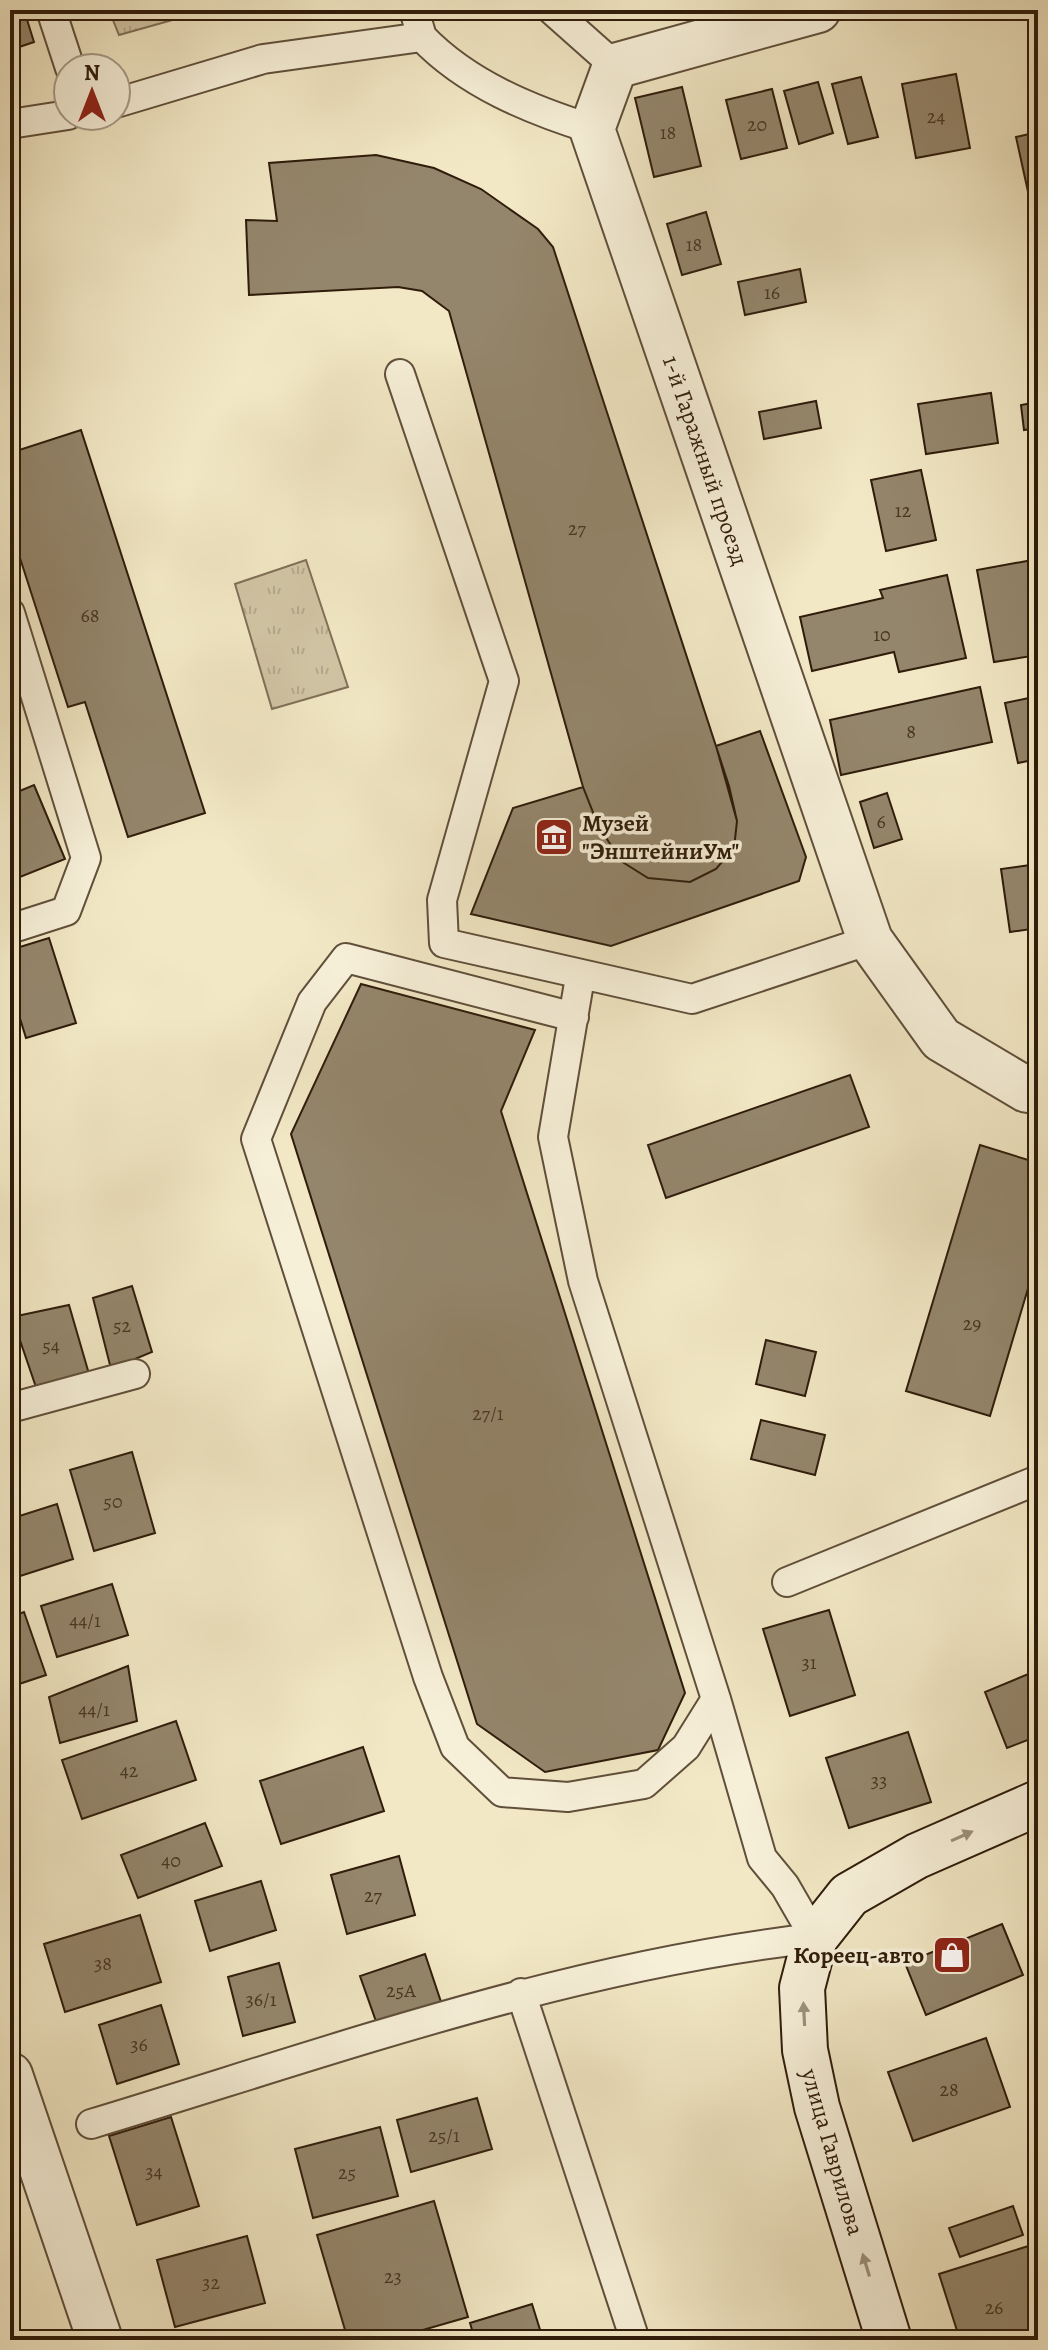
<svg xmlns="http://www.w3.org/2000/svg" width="1048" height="2350" viewBox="0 0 1048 2350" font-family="Alegreya,serif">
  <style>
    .park { fill: url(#park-tufts); stroke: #807058; stroke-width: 2 }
    .building { fill: #94866c; stroke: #2f1c0b; stroke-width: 2 }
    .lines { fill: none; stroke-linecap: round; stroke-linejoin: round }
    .service-casing { stroke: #604f3a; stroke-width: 32 }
    .minor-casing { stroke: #604f3a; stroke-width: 48 }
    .tertiary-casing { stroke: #604f3a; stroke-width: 48 }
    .secondary-casing { stroke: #2f1c0b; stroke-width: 48 }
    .service { stroke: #f7f0d9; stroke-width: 28 }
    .minor { stroke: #f7f0d9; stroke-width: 44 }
    .tertiary { stroke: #f7f0d9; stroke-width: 44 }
    .secondary { stroke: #f7f0d9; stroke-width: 44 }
    .oneway { fill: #9d917c }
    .labels { text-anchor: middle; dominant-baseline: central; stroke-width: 7; stroke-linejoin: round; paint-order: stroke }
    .number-label { font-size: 20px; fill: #483623 }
    .street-label { font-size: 24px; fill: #2f1c0b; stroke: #f7f0d9 }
    .poi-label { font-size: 24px; font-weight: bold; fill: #2f1c0b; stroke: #f7f0d9; text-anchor: start }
  </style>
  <defs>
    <pattern id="park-tufts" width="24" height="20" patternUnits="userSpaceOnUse" patternTransform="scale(2)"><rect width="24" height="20" fill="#d1c5a5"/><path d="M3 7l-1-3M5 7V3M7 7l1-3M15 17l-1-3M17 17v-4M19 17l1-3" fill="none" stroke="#b4a98d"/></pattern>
  </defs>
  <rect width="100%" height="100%" fill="#f2e8c5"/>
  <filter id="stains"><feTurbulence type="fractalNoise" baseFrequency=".0025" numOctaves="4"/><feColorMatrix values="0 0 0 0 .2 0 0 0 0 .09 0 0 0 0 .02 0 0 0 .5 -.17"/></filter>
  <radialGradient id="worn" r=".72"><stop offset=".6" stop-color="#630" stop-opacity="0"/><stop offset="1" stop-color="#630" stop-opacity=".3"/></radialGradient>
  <path class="park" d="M109,10H208L119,35Z
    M306,560L348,687L272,709L235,584Z"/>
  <path class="building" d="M10,10H24L34,42L10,50Z
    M956,74L970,148L916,158L902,84Z
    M861,77L878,137L848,144L832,84Z
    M818,82L833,133L799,144L784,91Z
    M682,87L701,166L654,177L635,98Z
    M772,89L787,148L741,159L726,100Z
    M1038,132V218L1034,219L1016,137Z
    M376,155L434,168L481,189L538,229L553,247L729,786L737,821L734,848L716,869L690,882L648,878L621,861L598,825L583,787L449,311L422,291L398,287L249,295L246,220L277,221L269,163Z
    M706,212L721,264L682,275L667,224Z
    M800,269L806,302L745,315L738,282Z
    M991,393L998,443L926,454L918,404Z
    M816,401L821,428L764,439L759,412Z
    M1038,402V428L1024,430L1021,405Z
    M81,430L205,813L128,837L85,702L68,707L10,527V453Z
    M921,470L936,540L886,551L871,480Z
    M1038,559V655L994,662L977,570Z
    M947,575L966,658L899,672L894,652L812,671L800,617L883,598L880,590Z
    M980,687L992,742L841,775L830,720Z
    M1038,696V759L1018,763L1005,703Z
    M760,731L806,857L799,881L611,946L471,914L513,808L583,787L598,825L621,861L648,878L690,882L716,869L734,848L737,821L716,746Z
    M34,785L65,859L15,879L10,866V795Z
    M887,793L902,839L874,848L860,802Z
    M1038,864V928L1010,932L1001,869Z
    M49,938L76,1023L26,1038L10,986V950Z
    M361,984L535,1030L501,1111L685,1693L658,1750L545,1772L477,1724L291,1134Z
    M10,1031L17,1052L10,1054Z
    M850,1075L869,1127L666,1198L648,1145Z
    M980,1145L1038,1163V1255L990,1416L906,1391Z
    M132,1286L152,1352L111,1369L93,1298Z
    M69,1305L89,1374L38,1393L12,1317Z
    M766,1340L816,1352L805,1396L756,1384Z
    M761,1420L825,1435L815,1475L751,1459Z
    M132,1452L155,1533L94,1551L70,1470Z
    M57,1504L73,1559L14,1578L10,1565V1519Z
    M112,1584L128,1635L57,1657L41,1606Z
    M829,1610L855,1695L790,1716L763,1629Z
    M24,1612L46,1675L10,1687V1617Z
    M128,1666L137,1721L60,1743L49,1697Z
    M1038,1670V1736L1007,1748L985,1692Z
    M176,1721L196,1780L82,1819L62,1760Z
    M908,1732L931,1802L849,1828L826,1758Z
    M363,1747L384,1811L281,1844L260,1781Z
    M205,1823L222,1866L138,1898L121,1855Z
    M399,1856L415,1915L347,1934L331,1875Z
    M261,1881L276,1930L210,1951L195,1901Z
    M140,1915L161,1982L65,2012L44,1944Z
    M1002,1924L1023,1975L926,2015L905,1963Z
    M425,1954L442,2005L378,2027L360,1976Z
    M279,1963L295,2022L243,2036L228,1977Z
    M161,2005L179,2064L117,2084L99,2025Z
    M986,2038L1010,2107L913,2141L888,2072Z
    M477,2098L492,2149L411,2172L397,2120Z
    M171,2117L199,2206L137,2225L109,2136Z
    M380,2127L398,2196L313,2218L295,2149Z
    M434,2201L468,2317L388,2340H348L317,2235Z
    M1013,2206L1023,2235L960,2257L949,2228Z
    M247,2236L265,2303L175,2327L157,2260Z
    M1038,2243V2340H960L939,2274Z
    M532,2304L542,2336L530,2340H475L470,2323Z"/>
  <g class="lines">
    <g class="service-casing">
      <path id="service" d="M51,10L70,68
        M414,10L422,37
        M552,10L615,66
        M116,103L263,59L422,37C467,84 531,110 592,129
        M10,124L68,115
        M400,374L504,681L442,900L444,943L692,999L870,940
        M10,613L86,858L66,911L10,929
        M574,1017L346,958L312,1002L256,1139L428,1677L455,1747L502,1792L568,1797L644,1784L686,1747L716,1699L583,1281L553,1137L580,977
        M10,1408L135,1374
        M787,1582L1038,1480
        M521,1993L635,2340
        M91,2124C329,2052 567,1966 815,1938L785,1886L762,1858L716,1699"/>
    </g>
    <g class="minor-casing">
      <g id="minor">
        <path id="s1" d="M818,10L615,66L592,129L870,940L941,1039L1027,1090H1038"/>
      </g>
    </g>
    <g class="tertiary-casing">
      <path id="tertiary" d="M10,2075L100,2340"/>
    </g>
    <g class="secondary-casing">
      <path id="secondary" d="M889,2340L817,2107L805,2050L802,1988L815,1938L849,1895L917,1856L1038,1803"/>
    </g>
    <use href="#service" class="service"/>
    <use href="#minor" class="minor"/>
    <use href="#tertiary" class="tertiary"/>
    <use href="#secondary" class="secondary"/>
  </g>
  <defs><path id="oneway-solid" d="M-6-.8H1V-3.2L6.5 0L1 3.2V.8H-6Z" transform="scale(2)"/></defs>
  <g class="oneway">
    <use href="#oneway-solid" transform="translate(962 1836) rotate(-24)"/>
    <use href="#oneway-solid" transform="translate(804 2014) rotate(-93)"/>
    <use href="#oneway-solid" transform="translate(866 2265) rotate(-107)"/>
  </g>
  <defs>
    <g id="museum-square" transform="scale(2)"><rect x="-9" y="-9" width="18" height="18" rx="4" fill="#8f2418" stroke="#f7f0d9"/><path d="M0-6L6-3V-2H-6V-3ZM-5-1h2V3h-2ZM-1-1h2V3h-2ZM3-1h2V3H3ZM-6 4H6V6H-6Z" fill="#fff"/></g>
    <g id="shop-square" transform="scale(2)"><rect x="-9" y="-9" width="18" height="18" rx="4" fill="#8f2418" stroke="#f7f0d9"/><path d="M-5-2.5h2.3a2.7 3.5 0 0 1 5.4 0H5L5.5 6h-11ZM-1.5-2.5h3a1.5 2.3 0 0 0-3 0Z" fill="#fff"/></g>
  </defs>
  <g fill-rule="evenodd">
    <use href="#museum-square" x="554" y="837"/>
    <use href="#shop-square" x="952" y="1955"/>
  </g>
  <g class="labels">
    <g class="number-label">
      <text x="936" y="116">24</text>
      <text x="757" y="124">20</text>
      <text x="668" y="132">18</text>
      <text x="694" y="244">18</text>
      <text x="772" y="292">16</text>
      <text x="903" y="510">12</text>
      <text x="577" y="528">27</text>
      <text x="90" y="615">68</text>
      <text x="882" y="634">10</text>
      <text x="911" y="731">8</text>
      <text x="881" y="821">6</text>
      <text x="972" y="1323">29</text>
      <text x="122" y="1325">52</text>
      <text x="51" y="1345">54</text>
      <text x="488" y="1413">27/1</text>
      <text x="113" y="1501">50</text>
      <text x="85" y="1620">44/1</text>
      <text x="809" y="1662">31</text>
      <text x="94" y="1709">44/1</text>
      <text x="129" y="1770">42</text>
      <text x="879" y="1780">33</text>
      <text x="171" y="1860">40</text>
      <text x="373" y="1895">27</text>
      <text x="103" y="1963">38</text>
      <text x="401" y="1990">25А</text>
      <text x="261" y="1999">36/1</text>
      <text x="139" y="2044">36</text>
      <text x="949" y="2089">28</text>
      <text x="444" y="2135">25/1</text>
      <text x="154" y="2171">34</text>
      <text x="347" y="2172">25</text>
      <text x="393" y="2276">23</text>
      <text x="211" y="2282">32</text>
      <text x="994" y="2307">26</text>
    </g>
    <g class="street-label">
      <text stroke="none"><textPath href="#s1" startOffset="628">1-й Гаражный проезд</textPath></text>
      <text transform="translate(833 2152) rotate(74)">улица Гаврилова</text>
    </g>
    <g class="poi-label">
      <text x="582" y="823">Музей<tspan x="582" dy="28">"ЭнштейниУм"</tspan></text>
      <text x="924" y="1955" text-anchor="end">Кореец-авто</text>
    </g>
  </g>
  <rect width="1048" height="2350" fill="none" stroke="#f2e8c5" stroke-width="40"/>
  <rect x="12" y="12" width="1024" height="2326" fill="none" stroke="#2f1c0b" stroke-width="4"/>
  <rect x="20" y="20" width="1008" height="2310" fill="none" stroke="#2f1c0b" stroke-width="2"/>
  <g transform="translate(92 92)"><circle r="38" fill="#f7f0d9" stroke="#a79b87" stroke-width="2"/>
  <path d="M0-6L14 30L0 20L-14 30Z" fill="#8f2418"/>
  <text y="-12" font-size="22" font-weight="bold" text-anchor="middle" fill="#2f1c0b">N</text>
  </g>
  <rect width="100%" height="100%" filter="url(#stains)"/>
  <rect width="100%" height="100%" fill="url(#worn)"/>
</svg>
